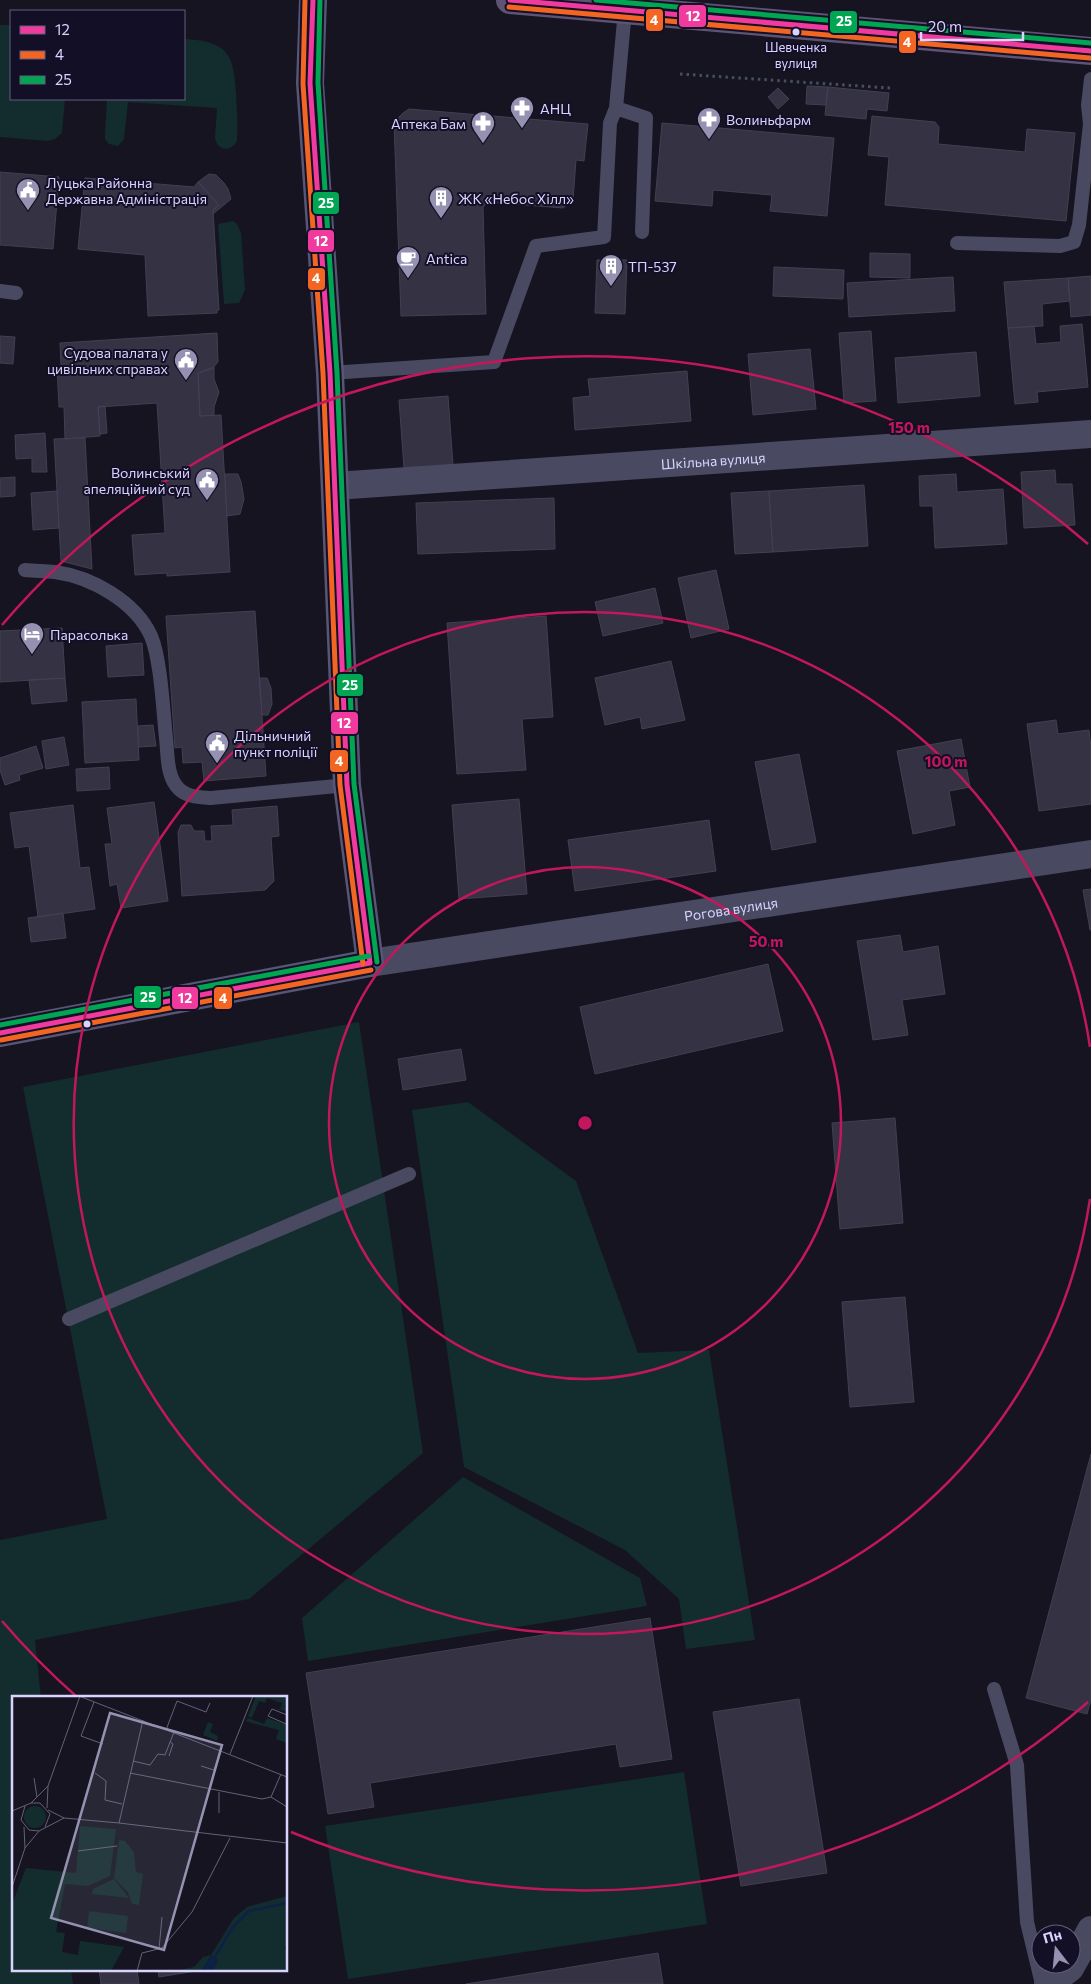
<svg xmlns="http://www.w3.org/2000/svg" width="1091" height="1984" viewBox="0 0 1091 1984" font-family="Commissioner,sans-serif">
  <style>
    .green { fill: #132c2d }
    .building { fill: #343243; stroke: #433f54 }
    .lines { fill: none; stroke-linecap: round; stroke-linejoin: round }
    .path { stroke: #44505f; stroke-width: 3; stroke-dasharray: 2.5 4; stroke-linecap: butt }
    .service { stroke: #4a4962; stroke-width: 14 }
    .minor { stroke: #4a4962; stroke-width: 28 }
    .secondary { stroke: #575674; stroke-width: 28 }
    .primary { stroke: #5e5373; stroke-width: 28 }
    .bus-1-casing { stroke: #130f26; stroke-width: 9 }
    .bus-2-casing { stroke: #130f26; stroke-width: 9 }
    .bus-3-casing { stroke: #130f26; stroke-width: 9 }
    .bus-1 { stroke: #f13a9d; stroke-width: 5 }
    .bus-2 { stroke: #f26522; stroke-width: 5 }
    .bus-3 { stroke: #00a651; stroke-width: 5 }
    .ring { fill: none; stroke: #c2185b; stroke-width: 2.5 }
    .bus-dot { fill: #d9d4ff; stroke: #130f26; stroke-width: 2 }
    .labels { text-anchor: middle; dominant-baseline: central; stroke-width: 4; stroke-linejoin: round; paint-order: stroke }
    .bus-label { font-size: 13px; fill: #d9d4ff; stroke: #130f26 }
    .poi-label { font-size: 14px; fill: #d9d4ff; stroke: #130f26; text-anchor: start }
    .street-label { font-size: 14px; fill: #d9d4ff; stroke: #130f26 }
    .inset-river { fill: none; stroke: #0d2144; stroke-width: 2.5 }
    .inset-road { fill: none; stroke: #64617a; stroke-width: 1 }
    .view { fill: #9591b1; fill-opacity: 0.15; stroke: #9591b1; stroke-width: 2.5 }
    .inset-edge { fill: none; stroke: #d9d4ff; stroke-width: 2.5 }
    .centre { fill: #c2185b; stroke: #130f26; stroke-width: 2.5 }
    .ring-label { font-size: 15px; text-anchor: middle; font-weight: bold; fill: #c2185b; stroke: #130f26; stroke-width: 4; stroke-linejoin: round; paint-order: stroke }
    .line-badge { stroke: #130f26; stroke-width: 2 }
    .badge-label { font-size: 14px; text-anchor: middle; font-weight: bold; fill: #fff }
  </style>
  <rect width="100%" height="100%" fill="#161421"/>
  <path class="green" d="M0,25H11V99H65L62,133L55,139L48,141L0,137Z
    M184,39C227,41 234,53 236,94C237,110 238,125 237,141C233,149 223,152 217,144L215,138L217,108L128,102L124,139L118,146L109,144L105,139V134L107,99H184Z
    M233,221L237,224L241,233L245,290L239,303L224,304L218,224Z
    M359,1022L423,1453L249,1599L35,1640L41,1698H14V1970H71L73,1984H0V1540L107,1519L23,1087Z
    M468,1102L576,1181L638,1353L709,1350L755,1640L686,1649L679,1599L625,1550L464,1467L412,1110Z
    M463,1477L640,1578L647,1606L308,1661L302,1618Z
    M684,1772L707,1924L348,1979L325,1826Z"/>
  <path class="building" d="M807,86L828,87L826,105L806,104Z
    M828,87L889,93L887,111L867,109L866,119L825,115Z
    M778,88L789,99L778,109L768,97Z
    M409,109L588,124L584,161L576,160L573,200L563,208L488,202L483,207L486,314L401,316L394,122L403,113Z
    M872,116L935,122L939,127L938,144L1025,152L1027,129L1075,133L1066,221L885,205L889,157L868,155Z
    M662,123L834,138L827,216L770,211L772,195L713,190L712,206L655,201Z
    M0,172L59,177L53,249L0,245Z
    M209,174L216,175L224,183L228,189L231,199L213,214V210L219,205L198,182Z
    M85,178L194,187L198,182L219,205L213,210L219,310H217V313L148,316L145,255L78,249Z
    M870,253L910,254V278L870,277Z
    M597,260H627L625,314L595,313Z
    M774,267L844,270L843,299L773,296Z
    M1091,276V315L1071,317L1068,278Z
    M953,277L955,311L849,317L847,283Z
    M1068,278L1070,301L1042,304L1043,326L1008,328L1004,282Z
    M1082,324L1088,387L1037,392L1038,402L1015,404L1008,328L1034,326L1036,344L1061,342L1060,326Z
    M871,331L876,401L844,403L839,333Z
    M217,333L218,362L212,369L198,373V375L200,416L221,415L230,572L167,576V573L135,575L132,535L165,533L157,403L98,407L100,436L65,439L64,407H59L57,367L61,366L60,343Z
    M0,336L15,337L13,364L0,363Z
    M810,349L816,409L753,415L748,354Z
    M976,352L980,396L898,403L895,358Z
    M214,367V379L219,392L214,407V415L200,416L198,373Z
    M687,371L691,421L575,430L573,398L590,396L588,379Z
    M448,396L453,465L404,468L399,400Z
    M105,406L107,433L100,434L98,407Z
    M45,433L47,472H32V458L16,459L15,435Z
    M85,438L92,569L61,561L54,439Z
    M1055,470L1056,484H1072L1075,525L1024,528L1021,472Z
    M225,474H238L241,482L244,499L240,514L227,516Z
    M956,474L957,492L1003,489L1007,544L935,548L933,506H920L919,476Z
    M15,477V496L0,497V478Z
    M864,485L868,546L773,552L769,491Z
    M57,491L59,528L33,530L31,493Z
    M769,491L773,552L735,554L731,493Z
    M554,498L555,549L418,554L416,503Z
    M716,570L729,629L691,638L678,578Z
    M655,588L663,623L603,636L595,602Z
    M255,611L266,776L204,781L202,762L183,763L182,747L175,748L166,616Z
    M546,616L553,717L522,719L526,770L457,774L447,623Z
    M62,628L65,678L0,682V631Z
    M142,643L144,675L108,677L106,646Z
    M671,661L685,720L642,729L640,717L605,725L595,678Z
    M65,678L67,701L32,704L29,680Z
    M259,678H267L271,688L272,704L268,715H262Z
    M136,699L139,760L85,763L82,702Z
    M1056,720L1058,734L1089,730L1091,748V804L1039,811L1027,724Z
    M153,725L156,746L139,747L138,726Z
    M64,737L69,765L46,769L42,741Z
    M961,739L970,787L949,791L955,825L913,834L897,751Z
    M36,746L43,768L19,775L20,780L5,785L0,770V758Z
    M799,754L816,842L772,850L755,762Z
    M109,767L110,789L77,791L76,769Z
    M519,799L527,894L459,899L452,805Z
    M154,802L168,901L121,908L117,884L110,886L105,844H112L107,808Z
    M73,805L80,868L89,867L95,909L38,917L29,846L15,848L10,813Z
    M277,806L279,836L271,837L274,881L265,890L182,896L178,832L181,825H191L194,831H204L205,841H212L211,826L233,825L232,810Z
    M709,820L716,871L575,891L568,840Z
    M1091,889V930H1090L1083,890Z
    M63,913L66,938L31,942L28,918Z
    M900,935L903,952L938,946L945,994L902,1000L908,1035L873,1040L857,941Z
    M768,964L783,1031L595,1074L580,1007Z
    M461,1049L466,1080L403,1090L398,1059Z
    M895,1118L903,1223L840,1229L832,1123Z
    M905,1297L914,1402L850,1407L842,1302Z
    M1091,1454V1699L1087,1714L1026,1698Z
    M650,1618L672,1759L620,1767L616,1744L370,1783L374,1807L328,1814L306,1673Z
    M799,1699L827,1873L741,1886L713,1712Z
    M658,1953L663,1984H466Z
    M99,1970H137L139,1984H101Z
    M158,1970H202L159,1977Z"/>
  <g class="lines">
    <path class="path" d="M680,74L890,88"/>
    <path class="service" d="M616,108L646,118L642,232
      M957,243L1060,246L1074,242L1079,225L1090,124L1088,105L1091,79
      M0,291L16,293
      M330,373L494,362L536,246L604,237L610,123L616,108L625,10
      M25,570C35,571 45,571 55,572C91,577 135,601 151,636C161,660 163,710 166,738C168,754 166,776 179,789C187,797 200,797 211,798L347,785
      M69,1319L409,1174
      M994,1689L1017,1765L1027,1922L1042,1984"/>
    <g class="minor">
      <path id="s1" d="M335,486L1091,434"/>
      <path id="s2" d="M370,963L1091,854"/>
      <path d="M1048,1984L1070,1968L1091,1930"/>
    </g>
    <path class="secondary" d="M0,1033L370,963L347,785L330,373L310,83L313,0"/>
    <path class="primary" d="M510,0L1091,51"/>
    <g class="bus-1-casing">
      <path id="bus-1" d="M313,0L310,83L330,373L347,785L370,963
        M510,0L1091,51
        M0,1033L370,963"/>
    </g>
    <g class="bus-2-casing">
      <path id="bus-2" d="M305,0L303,84L323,373L340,785L363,964
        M509,7L1090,58
        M1,1040L371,970"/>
    </g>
    <g class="bus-3-casing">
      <path id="bus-3" d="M320,0L318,83L337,373L354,784L377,962
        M596,0L1091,43
        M0,1025L369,956"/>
    </g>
    <use href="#bus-1" class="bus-1"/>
    <use href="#bus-2" class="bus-2"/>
    <use href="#bus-3" class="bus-3"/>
  </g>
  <g class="ring">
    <circle cx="585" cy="1123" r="256"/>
    <path d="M1090 1199A511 511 0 1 1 1090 1047"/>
    <path d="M1088 1702A767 767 0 0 1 291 1832M77 1697A767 767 0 0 1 2 1621M2 625A767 767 0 0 1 1088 544"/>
  </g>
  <defs>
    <g id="pharmacy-pin" transform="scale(1.25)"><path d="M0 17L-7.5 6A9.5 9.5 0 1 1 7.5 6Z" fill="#9591b1" stroke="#130f26"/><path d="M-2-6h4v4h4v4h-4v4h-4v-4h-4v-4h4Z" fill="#fff"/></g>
    <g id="civic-pin" transform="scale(1.25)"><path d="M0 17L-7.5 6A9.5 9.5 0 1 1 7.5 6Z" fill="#9591b1" stroke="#130f26"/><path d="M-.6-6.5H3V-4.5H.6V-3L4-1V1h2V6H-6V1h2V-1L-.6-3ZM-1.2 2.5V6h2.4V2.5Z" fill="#fff"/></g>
    <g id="building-pin" transform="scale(1.25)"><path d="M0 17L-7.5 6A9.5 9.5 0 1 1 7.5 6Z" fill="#9591b1" stroke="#130f26"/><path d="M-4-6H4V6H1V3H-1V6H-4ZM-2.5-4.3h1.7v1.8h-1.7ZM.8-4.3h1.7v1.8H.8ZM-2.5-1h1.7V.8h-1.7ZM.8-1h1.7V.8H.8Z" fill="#fff"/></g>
    <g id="cafe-pin" transform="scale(1.25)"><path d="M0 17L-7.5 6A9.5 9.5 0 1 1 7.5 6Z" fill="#9591b1" stroke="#130f26"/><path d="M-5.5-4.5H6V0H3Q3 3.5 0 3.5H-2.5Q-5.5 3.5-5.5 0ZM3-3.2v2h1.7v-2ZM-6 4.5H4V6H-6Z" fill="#fff"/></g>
    <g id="hotel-pin" transform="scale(1.25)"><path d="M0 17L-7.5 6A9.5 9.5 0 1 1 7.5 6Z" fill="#9591b1" stroke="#130f26"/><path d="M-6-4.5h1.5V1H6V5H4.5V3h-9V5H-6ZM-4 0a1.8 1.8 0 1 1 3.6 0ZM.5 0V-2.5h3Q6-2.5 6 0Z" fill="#fff"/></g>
  </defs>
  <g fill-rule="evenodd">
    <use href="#pharmacy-pin" x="522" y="108"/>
    <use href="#pharmacy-pin" x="709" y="119"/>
    <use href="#pharmacy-pin" x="483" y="123"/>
    <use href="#civic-pin" x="28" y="190"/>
    <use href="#building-pin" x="441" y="198"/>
    <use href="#cafe-pin" x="408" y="258"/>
    <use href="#building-pin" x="611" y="266"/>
    <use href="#civic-pin" x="186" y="360"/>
    <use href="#civic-pin" x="207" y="480"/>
    <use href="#hotel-pin" x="32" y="634"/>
    <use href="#civic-pin" x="217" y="743"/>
  </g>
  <g class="bus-dot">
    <circle cx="796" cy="32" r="4.5"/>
    <circle cx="87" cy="1024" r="4.5"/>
  </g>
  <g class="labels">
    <g class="bus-label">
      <text x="796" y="47">Шевченка<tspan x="796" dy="16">вулиця</tspan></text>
    </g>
    <g class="poi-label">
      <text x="540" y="108">АНЦ</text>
      <text x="726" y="119">Волиньфарм</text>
      <text x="466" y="123" text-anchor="end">Аптека Бам</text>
      <text x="46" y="182">Луцька Районна<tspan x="46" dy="16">Державна Адміністрація</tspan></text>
      <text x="458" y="198">ЖК «Небос Хілл»</text>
      <text x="426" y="258">Antica</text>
      <text x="628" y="266">ТП-537</text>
      <text x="168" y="352" text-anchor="end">Судова палата у<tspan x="168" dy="16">цивільних справах</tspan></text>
      <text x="190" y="472" text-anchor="end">Волинський<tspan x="190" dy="16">апеляційний суд</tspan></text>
      <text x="50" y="634">Парасолька</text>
      <text x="234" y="735">Дільничний<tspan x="234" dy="16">пункт поліції</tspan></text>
    </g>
    <g class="street-label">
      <text stroke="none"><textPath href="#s1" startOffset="379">Шкільна вулиця</textPath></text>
      <text stroke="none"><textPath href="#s2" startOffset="365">Рогова вулиця</textPath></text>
    </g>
  </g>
  <g transform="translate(12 1696)">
    <rect width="275" height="275" fill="#161421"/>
    <path d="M244,0H274V15L264,13H268L270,7L255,2L253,7L247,5L240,22L236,20ZM236,22L252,28L255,22L275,29V47L264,43L267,34L240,27L234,25ZM196,26L201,28L198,36L206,40L205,45L191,39ZM12 121a11 11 0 1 1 22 0a11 11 0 1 1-22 0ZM68,130L104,133L98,180L76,190L53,188L44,236L53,237L50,256L66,259L68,245L112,251L99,275H0V208L14,172L64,177ZM107,144L113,145L122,156L124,176L131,178L127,209L120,208L116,196L102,182ZM102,183L117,202L80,198L81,193ZM275,200V249L272,252L275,256V275H200L206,264L199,259L190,275H162L182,271L191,261L199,259L222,222L235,211ZM77,215L116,220L114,237L75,232Z" fill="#132c2d"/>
    <path d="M199,259L206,264L200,275H190Z" fill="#0d2144"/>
    <path class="inset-river" d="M203,261L220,232L237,215L275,207"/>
    <path class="inset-road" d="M67,0L275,81M82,6L69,40L91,48M275,19L260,13L256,20L274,28L275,26M154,34L165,5L194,16L198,7M218,58L241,0M157,60L161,48L158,46M121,65L138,69L146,58L153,59L162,36M189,70L202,74L209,55M83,77L94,85L93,104L110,108M118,77L250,103L259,101L269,78M22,82L25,101M207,96V117M259,101L275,111M19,107L36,90M13,110L9,124L17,134L27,135L52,122M35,112L36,90L68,0M36,114L52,122L107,127L131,24M0,115L19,107H28L38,118L33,131M107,127L275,147M12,131L13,152M66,155L105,150M0,191L13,152L27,135M147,253L150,221M125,275L130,257L150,252L180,216L218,142"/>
    <path class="view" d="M98,17L210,49L152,254L39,222Z"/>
    <rect width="275" height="275" class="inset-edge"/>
  </g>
  <circle cx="585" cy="1123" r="8" class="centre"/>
  <g class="ring-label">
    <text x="909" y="433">150 m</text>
    <text x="946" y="767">100 m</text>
    <text x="766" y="947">50 m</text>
  </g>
  <g class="line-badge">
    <rect x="678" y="4" width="29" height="24" rx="5" fill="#f13a9d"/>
    <rect x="645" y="8" width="19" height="24" rx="5" fill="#f26522"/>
    <rect x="829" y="10" width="29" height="24" rx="5" fill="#00a651"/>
    <rect x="898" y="30" width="19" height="24" rx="5" fill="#f26522"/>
    <rect x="312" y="191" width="28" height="24" rx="5" fill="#00a651"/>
    <rect x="307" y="229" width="28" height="24" rx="5" fill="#f13a9d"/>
    <rect x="307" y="267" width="19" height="24" rx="5" fill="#f26522"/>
    <rect x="336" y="673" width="28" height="24" rx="5" fill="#00a651"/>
    <rect x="330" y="711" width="29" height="24" rx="5" fill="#f13a9d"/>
    <rect x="329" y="749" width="20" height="24" rx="5" fill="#f26522"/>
    <rect x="133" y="985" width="29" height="24" rx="5" fill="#00a651"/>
    <rect x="171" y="986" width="28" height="24" rx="5" fill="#f13a9d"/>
    <rect x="213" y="986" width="20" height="24" rx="5" fill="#f26522"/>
  </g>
  <g class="badge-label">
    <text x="693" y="21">12</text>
    <text x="654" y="25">4</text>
    <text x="844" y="26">25</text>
    <text x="907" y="47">4</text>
    <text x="326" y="208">25</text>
    <text x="321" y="246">12</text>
    <text x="316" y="283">4</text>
    <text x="350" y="690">25</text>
    <text x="344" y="728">12</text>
    <text x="339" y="766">4</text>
    <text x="148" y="1002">25</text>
    <text x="185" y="1003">12</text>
    <text x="223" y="1003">4</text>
  </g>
  <rect x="10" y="10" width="175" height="90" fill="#130f26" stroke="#625e7d"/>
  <rect x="20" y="26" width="25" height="8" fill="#f13a9d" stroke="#625e7d"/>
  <text x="55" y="35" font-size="15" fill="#d9d4ff">12</text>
  <rect x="20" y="51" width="25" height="8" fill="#f26522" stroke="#625e7d"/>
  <text x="55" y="60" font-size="15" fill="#d9d4ff">4</text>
  <rect x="20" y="76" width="25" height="8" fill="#00a651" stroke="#625e7d"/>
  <text x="55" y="85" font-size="15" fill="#d9d4ff">25</text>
  <g transform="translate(1056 1949) rotate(344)"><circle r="24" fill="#130f26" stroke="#625e7d"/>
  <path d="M0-4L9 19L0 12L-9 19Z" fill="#9591b1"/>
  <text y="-8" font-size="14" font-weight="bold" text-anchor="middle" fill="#d9d4ff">Пн</text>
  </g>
  <path d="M921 32v8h102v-8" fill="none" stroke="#d9d4ff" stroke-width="2.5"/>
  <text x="928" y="32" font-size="15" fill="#d9d4ff" stroke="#130f26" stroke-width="4" paint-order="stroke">20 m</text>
</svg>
